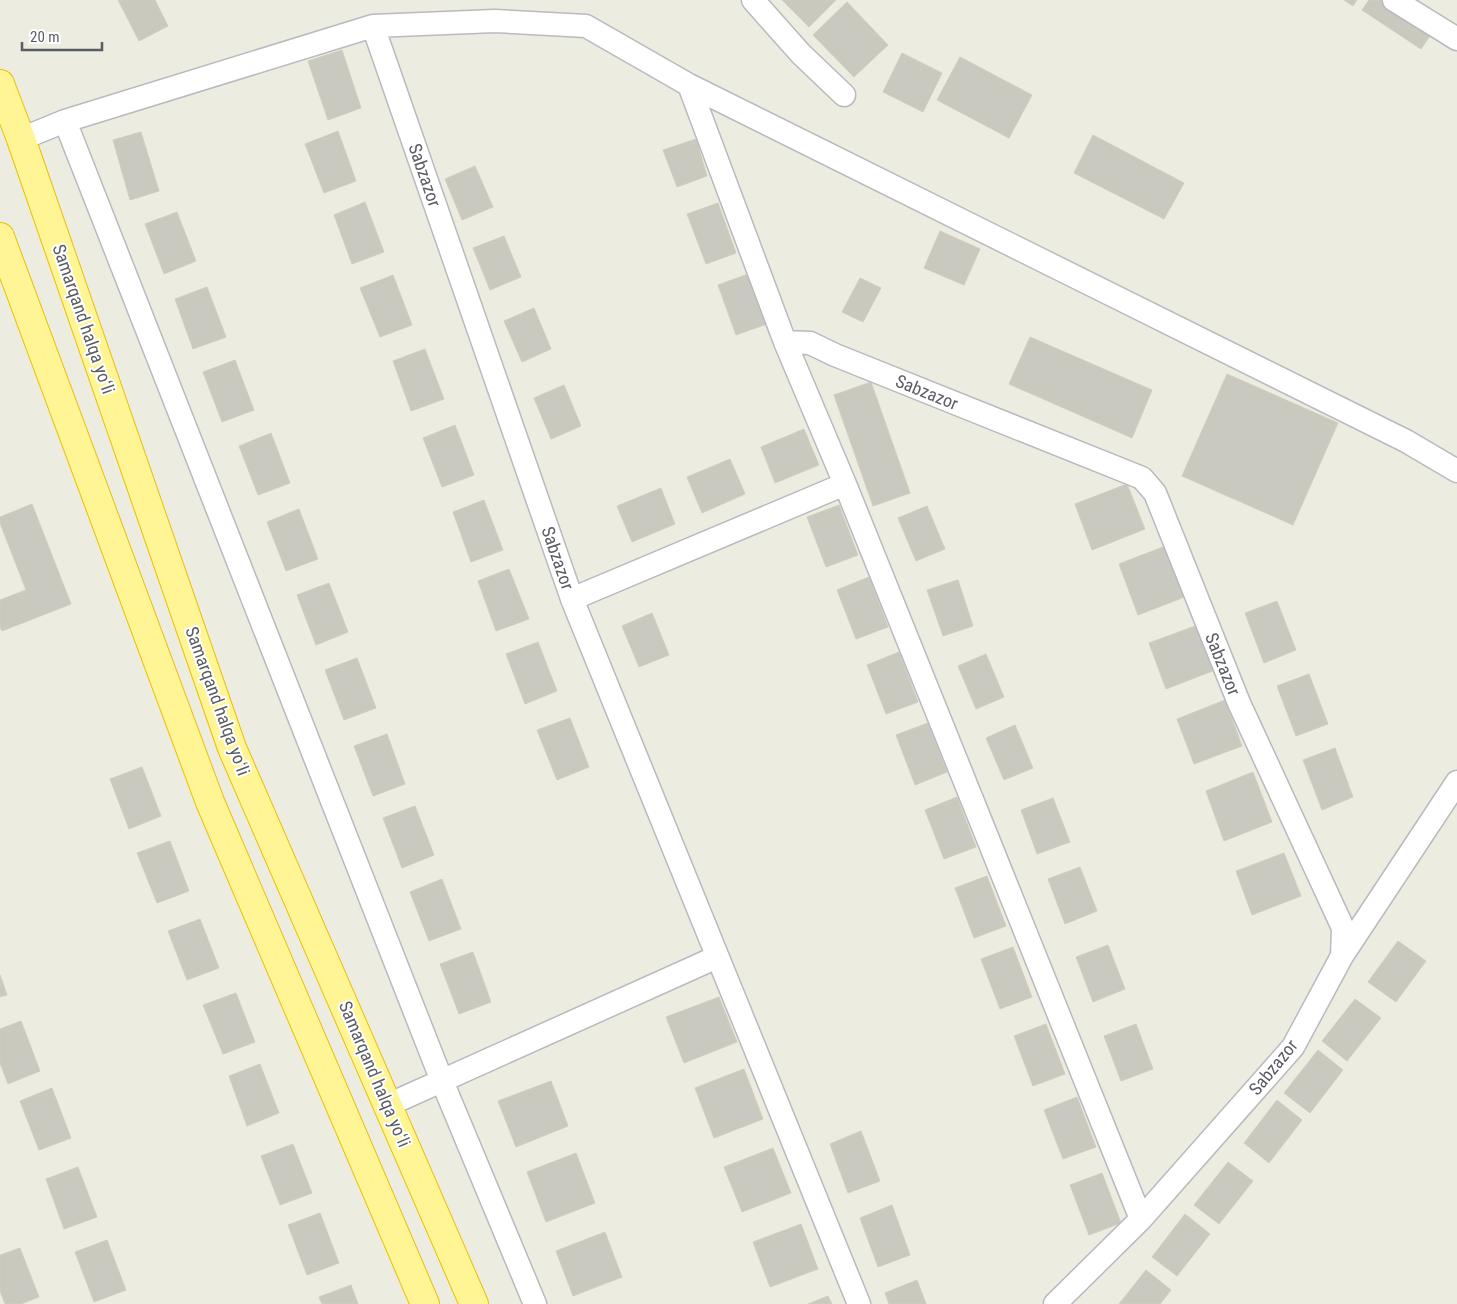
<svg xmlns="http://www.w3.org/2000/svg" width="1457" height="1304" viewBox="0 0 1457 1304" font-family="'Roboto Condensed',sans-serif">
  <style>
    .building { fill: #cac9bf; stroke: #d2cebe }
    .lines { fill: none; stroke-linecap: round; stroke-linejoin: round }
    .minor-casing { stroke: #b8bac0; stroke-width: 25 }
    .trunk-casing { stroke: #edbf00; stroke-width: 30 }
    .minor { stroke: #fff; stroke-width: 22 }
    .trunk { stroke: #fff594; stroke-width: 28 }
    .labels { text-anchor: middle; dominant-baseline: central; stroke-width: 4; stroke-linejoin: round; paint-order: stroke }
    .street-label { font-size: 18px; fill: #595c62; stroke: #fff }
  </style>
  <rect width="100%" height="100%" fill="#edece0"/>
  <path class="building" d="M118,0H155L168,26L139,41Z
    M782,0H836L809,27Z
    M1344,0H1357L1353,6Z
    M1369,0H1417L1443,17L1421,49L1362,10Z
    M847,2L888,45L854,77L813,35Z
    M342,50L361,108L328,120L308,61Z
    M902,53L942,73L923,112L883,92Z
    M960,57L1032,95L1009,138L937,100Z
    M338,131L356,181L324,193L305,144Z
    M141,132L159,191L130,200L113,140Z
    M1093,135L1184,183L1164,219L1074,173Z
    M696,139L707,176L677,187L663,150Z
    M475,166L493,207L462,220L445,179Z
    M365,202L384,252L352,264L334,215Z
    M718,203L736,253L706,264L687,214Z
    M177,212L196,261L164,274L145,224Z
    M940,231L980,249L964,285L924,268Z
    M504,236L521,277L490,290L473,248Z
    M748,274L767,324L736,335L718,285Z
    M393,275L412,325L380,337L360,288Z
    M860,278L881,288L863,322L842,312Z
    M207,287L226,337L193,349L175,299Z
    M534,308L551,349L522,362L504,321Z
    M1030,337L1152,390L1132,438L1009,384Z
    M425,349L444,399L411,411L393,361Z
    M235,360L254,410L222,422L203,372Z
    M1227,374L1338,423L1293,525L1182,476Z
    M871,382L910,493L873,506L834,395Z
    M564,385L581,426L551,439L534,398Z
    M455,425L474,475L442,487L423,438Z
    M804,429L819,465L775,483L761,447Z
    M271,433L290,483L258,495L239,446Z
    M730,459L745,494L702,513L687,477Z
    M1127,484L1145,529L1092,550L1075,504Z
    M661,488L675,524L632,542L617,506Z
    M484,500L503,550L471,562L453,512Z
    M32,504L71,604L2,631L0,627V600L26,590L0,523V517Z
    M839,505L858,555L826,567L807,517Z
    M927,506L945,549L916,561L898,518Z
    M299,509L318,559L286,571L267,522Z
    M1168,545L1187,596L1138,615L1119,564Z
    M509,569L529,619L496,631L478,581Z
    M869,577L888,627L856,639L837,590Z
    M958,580L973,626L943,636L927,590Z
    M329,583L348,632L316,645L297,595Z
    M1277,601L1296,650L1264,663L1245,613Z
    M652,613L669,655L639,667L622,626Z
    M1198,625L1215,670L1166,689L1149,643Z
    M538,642L557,691L525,704L506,654Z
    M899,652L918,702L886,714L867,665Z
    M986,654L1004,697L976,709L958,666Z
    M357,658L376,708L344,720L325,670Z
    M1309,674L1328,724L1296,736L1277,686Z
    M1225,700L1242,746L1194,764L1177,719Z
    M570,718L589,767L557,780L537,730Z
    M928,723L947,772L915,785L896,735Z
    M1015,725L1033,768L1004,780L986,738Z
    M387,734L405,784L373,796L354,746Z
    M1335,748L1353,797L1322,810L1303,760Z
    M142,767L161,816L129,829L110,779Z
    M1253,772L1272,822L1224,841L1206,791Z
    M957,797L976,847L944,859L925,810Z
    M1053,798L1070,842L1037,854L1021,810Z
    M415,806L434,855L402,868L383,818Z
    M170,841L189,891L157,903L137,853Z
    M1284,853L1301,896L1252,915L1236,871Z
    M1080,867L1097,911L1065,924L1048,879Z
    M987,876L1006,926L974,938L955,888Z
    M442,879L461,929L429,941L410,892Z
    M200,919L219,968L187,980L168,931Z
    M1398,941L1426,961L1396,1002L1368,982Z
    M1108,945L1125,989L1093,1002L1076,957Z
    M1013,947L1032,997L1000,1009L981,959Z
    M473,952L491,1002L459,1014L440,964Z
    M0,975L7,995L0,997Z
    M236,993L255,1042L223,1054L203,1005Z
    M719,997L737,1042L684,1063L666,1017Z
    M1355,999L1381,1018L1347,1061L1322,1041Z
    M21,1021L40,1071L8,1084L0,1063V1029Z
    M1046,1024L1065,1074L1033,1086L1014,1036Z
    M1136,1024L1153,1069L1121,1081L1104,1036Z
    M1318,1050L1343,1070L1310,1113L1284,1093Z
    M260,1064L279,1113L247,1126L229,1076Z
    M744,1069L763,1119L714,1138L695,1088Z
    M551,1081L568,1126L516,1147L498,1101Z
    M52,1088L71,1138L39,1150L20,1101Z
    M1077,1097L1096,1147L1063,1159L1044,1110Z
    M1277,1100L1302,1120L1269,1163L1244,1143Z
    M861,1131L880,1181L848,1193L830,1144Z
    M293,1144L312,1193L280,1205L261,1156Z
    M773,1148L791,1193L742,1212L724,1167Z
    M576,1153L595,1203L546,1222L527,1172Z
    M1228,1162L1253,1181L1219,1224L1194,1205Z
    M78,1167L97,1217L64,1229L46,1179Z
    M1102,1173L1121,1223L1089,1235L1070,1185Z
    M892,1205L910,1255L878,1267L860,1218Z
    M320,1213L339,1263L307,1275L288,1225Z
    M1185,1214L1210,1234L1177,1276L1152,1257Z
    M801,1224L818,1269L770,1287L753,1242Z
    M605,1232L622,1277L573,1296L556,1251Z
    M107,1240L126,1290L94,1302L75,1252Z
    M20,1248L39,1297L21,1304H5L0,1291V1255Z
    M1146,1270L1171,1290L1160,1304H1119Z
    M917,1280L926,1304H889L885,1293Z
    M351,1285L358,1304H322L319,1297Z
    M828,1296L832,1304H808Z"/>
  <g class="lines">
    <g class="minor-casing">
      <path id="minor" d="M753,0L801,54L844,95
        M1394,0L1457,39
        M373,26L572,599L845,484L785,342L810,343L835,355L1142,478L1155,493L1239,703L1343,928L1342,956L1293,1047L1141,1219L1055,1304
        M689,85L785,342
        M65,121L442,1081L535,1304
        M21,139L65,121L373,26L495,21L586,26L689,85L1406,441L1457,471
        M845,484L1141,1219
        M572,599L859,1304
        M1342,956L1457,782
        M388,1105L717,957"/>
    </g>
    <g class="trunk-casing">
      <path id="trunk" d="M0,84L21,139L232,748L474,1304
        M0,237L210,802L425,1304"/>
    </g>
    <use href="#minor" class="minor"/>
    <use href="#trunk" class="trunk"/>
  </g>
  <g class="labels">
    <g class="street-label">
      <text transform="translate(425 175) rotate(71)">Sabzazor</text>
      <text transform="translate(84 319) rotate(71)">Samarqand halqa yoʻli</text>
      <text transform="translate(927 392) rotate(22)">Sabzazor</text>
      <text transform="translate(558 558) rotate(71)">Sabzazor</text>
      <text transform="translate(1223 664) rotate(68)">Sabzazor</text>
      <text transform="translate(218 701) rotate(70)">Samarqand halqa yoʻli</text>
      <text transform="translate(1273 1067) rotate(-51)">Sabzazor</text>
      <text transform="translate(375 1074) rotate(67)">Samarqand halqa yoʻli</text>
    </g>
  </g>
  <path d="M22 42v8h80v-8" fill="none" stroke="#595c62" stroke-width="2.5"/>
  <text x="30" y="42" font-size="15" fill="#595c62" stroke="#ffffff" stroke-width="4" paint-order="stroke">20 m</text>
</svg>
